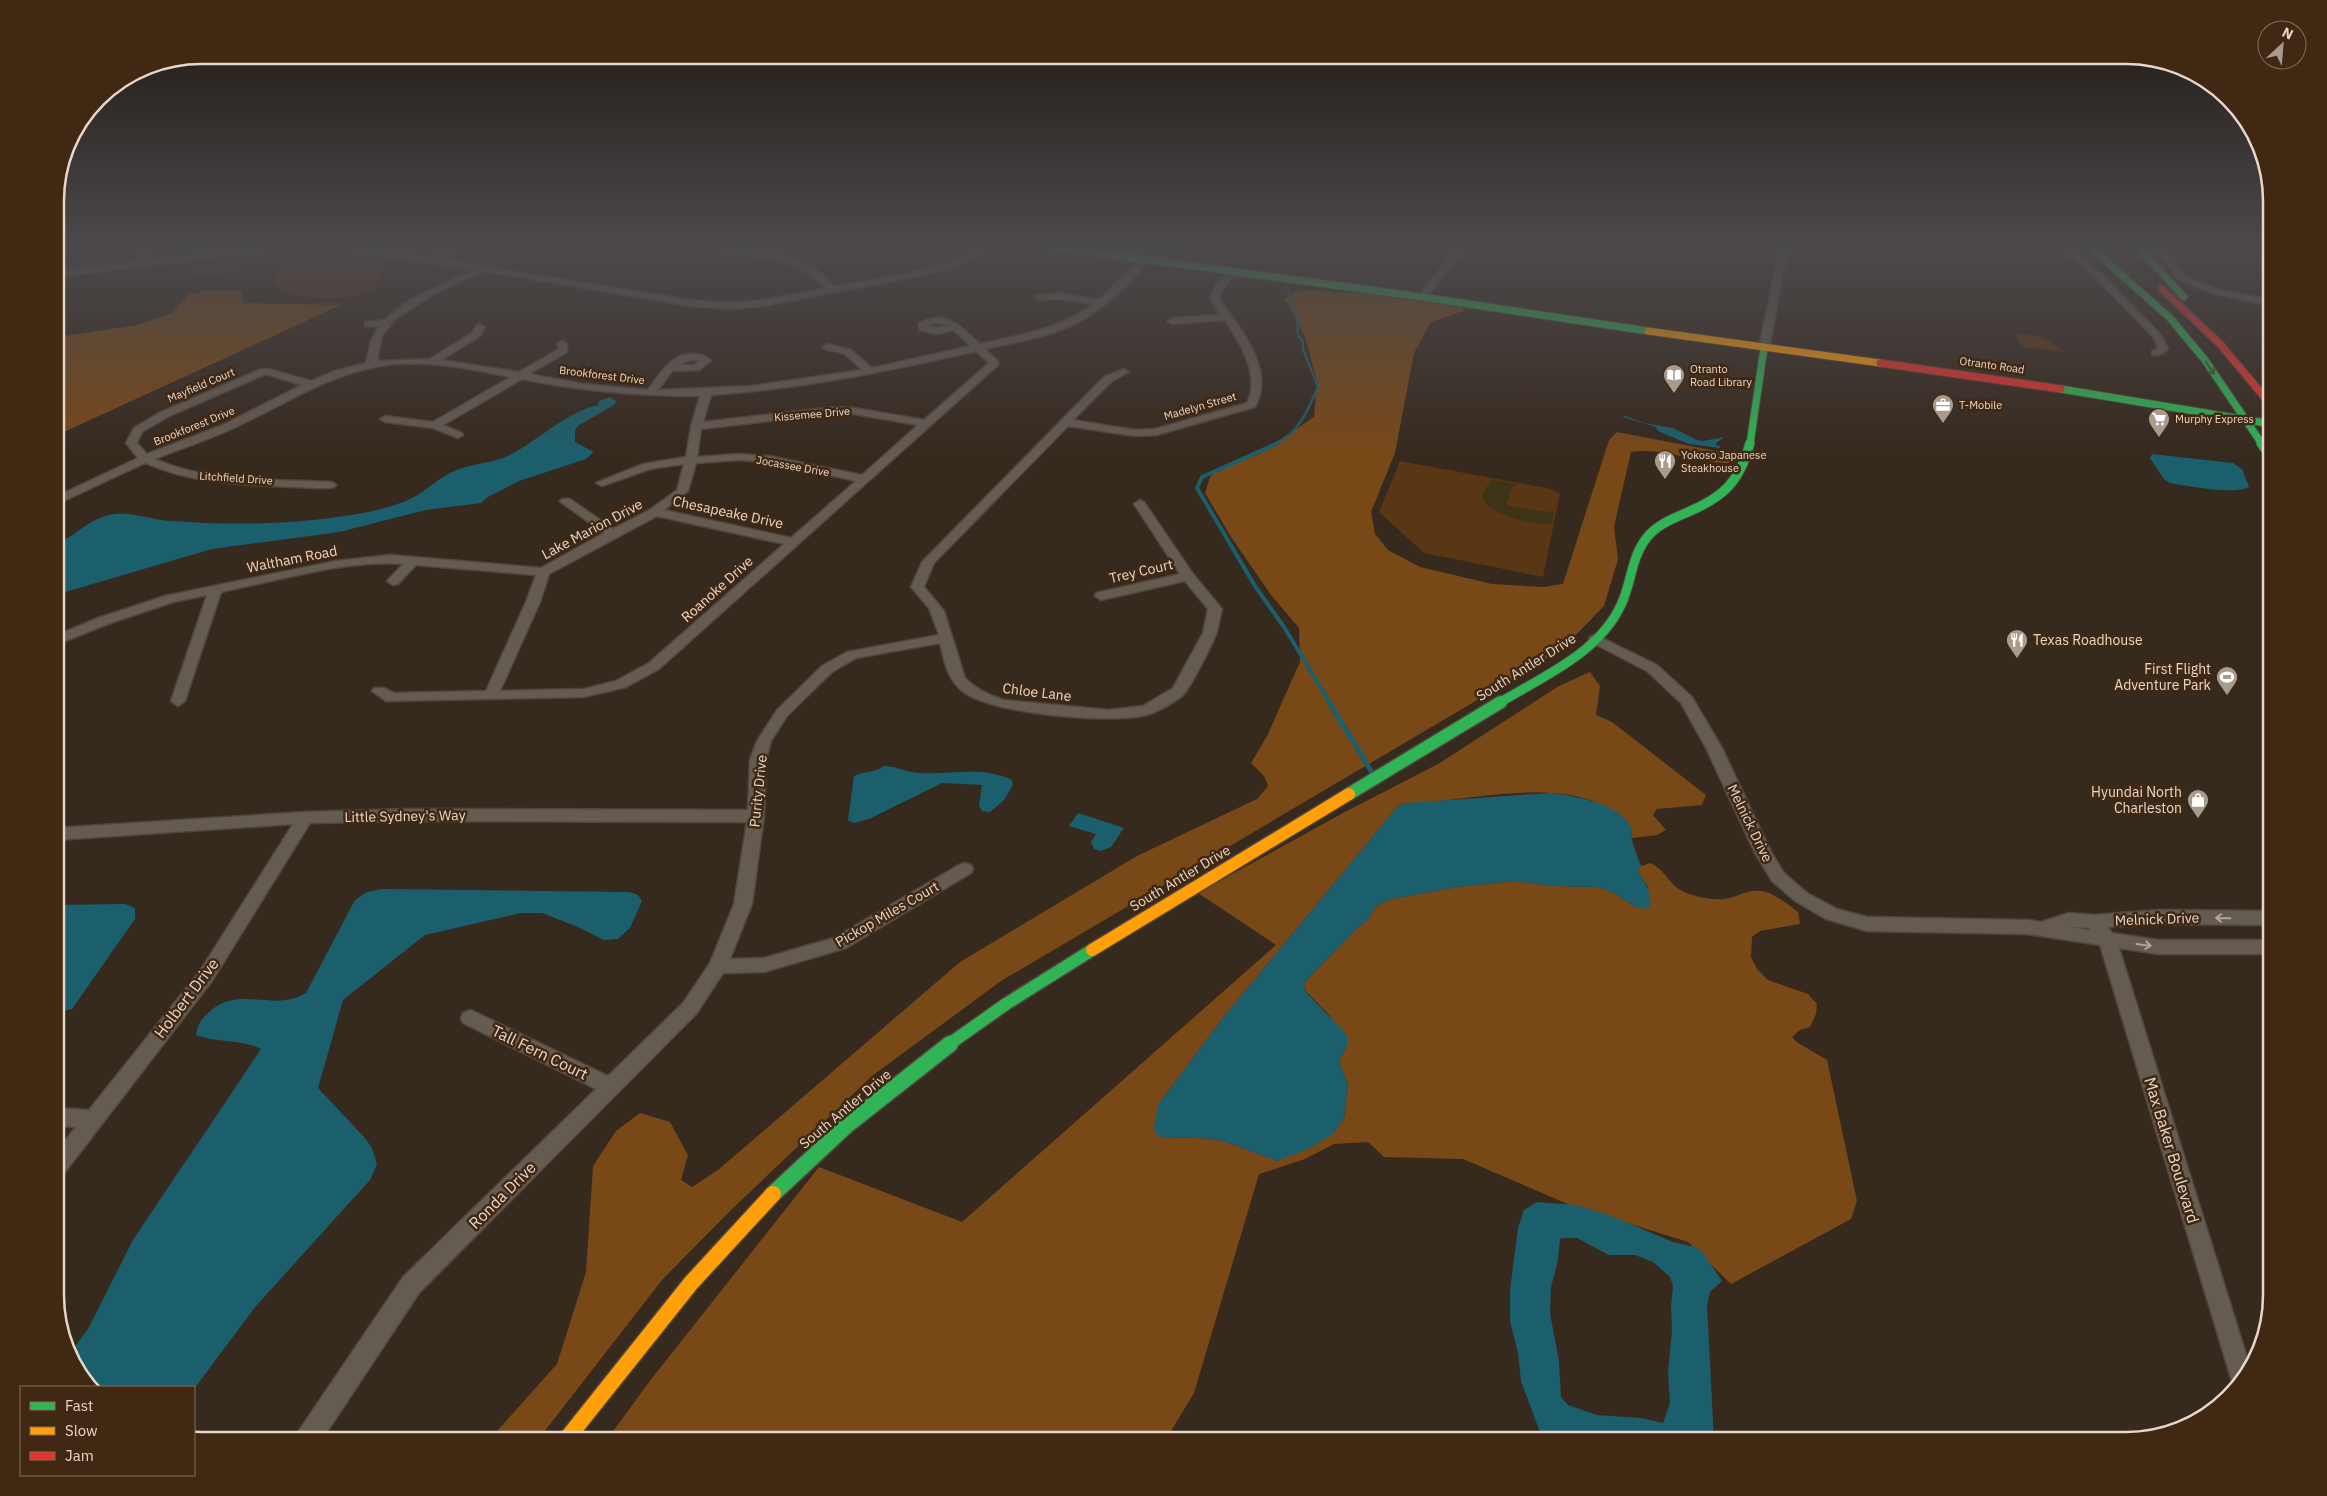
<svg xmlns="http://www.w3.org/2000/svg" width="2327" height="1496" viewBox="0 0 2327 1496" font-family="'IBM Plex Sans',sans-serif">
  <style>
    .green { fill: #593614 }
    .forest { fill: #794817 }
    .sand { fill: #3d3316 }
    .water { fill: #1b5f6c; fill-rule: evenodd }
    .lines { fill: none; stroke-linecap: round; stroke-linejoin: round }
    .stream-far2 { stroke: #1b5f6c; stroke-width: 2.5 }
    .stream-far1 { stroke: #1b5f6c; stroke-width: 4 }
    .stream { stroke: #1b5f6c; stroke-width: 5 }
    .street-casing { stroke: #51453c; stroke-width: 3 }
    .fast-far3-casing { stroke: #51453c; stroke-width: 9 }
    .fast-far2-casing { stroke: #51453c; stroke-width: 11 }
    .fast-far1-casing { stroke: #51453c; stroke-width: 15 }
    .fast-casing { stroke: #51453c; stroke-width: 19 }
    .slow-far2-casing { stroke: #51453c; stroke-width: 9 }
    .slow-far1-casing { stroke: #51453c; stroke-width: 15 }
    .slow-casing { stroke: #51453c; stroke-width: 19 }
    .jam-casing { stroke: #51453c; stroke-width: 9 }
    .street { fill: #645b51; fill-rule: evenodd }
    .fast-far3 { stroke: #30b455; stroke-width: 7 }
    .fast-far2 { stroke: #30b455; stroke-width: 9 }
    .fast-far1 { stroke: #30b455; stroke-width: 12 }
    .fast { stroke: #30b455; stroke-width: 16 }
    .slow-far2 { stroke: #ff9f0a; stroke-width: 7 }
    .slow-far1 { stroke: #ff9f0a; stroke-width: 12 }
    .slow { stroke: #ff9f0a; stroke-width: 16 }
    .jam { stroke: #e5322d; stroke-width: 7 }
    .oneway { stroke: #3a602d }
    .oneway2 { stroke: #b3a59a }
    .labels { text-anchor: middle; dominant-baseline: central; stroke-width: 5; stroke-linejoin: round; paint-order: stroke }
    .far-street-label { font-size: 11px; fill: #e7d7ca; stroke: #402813 }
    .far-poi-label { font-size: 11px; fill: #e7d7ca; stroke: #402813; text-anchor: start }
    .street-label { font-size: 14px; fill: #e7d7ca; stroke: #402813 }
    .poi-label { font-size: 14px; fill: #e7d7ca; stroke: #402813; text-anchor: end }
    .near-street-label { font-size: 16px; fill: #e7d7ca; stroke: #402813 }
    .rim { fill: none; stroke: #e7d7ca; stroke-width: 2.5 }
  </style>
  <rect width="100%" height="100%" fill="#36291e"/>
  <path class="green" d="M336,255L328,264L379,259L386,261C382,269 377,284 371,289C354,303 287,302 274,282L275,272L280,268L299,266L308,256Z
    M245,258L237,272L187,277L197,263Z
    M2014,333L2037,336L2051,342L2053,345L2060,348L2063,352L2022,347Z
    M1400,461L1552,489L1560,494L1543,577L1424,553L1379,512Z"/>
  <path class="forest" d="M209,290L241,291L244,303L341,305L55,436V367L58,365L55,359V342L65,336L137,325L170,314L190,294Z
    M1305,290L1392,295L1461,306L1464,311L1431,322L1414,353L1395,453L1371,512L1375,534L1388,550L1420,567L1492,584L1543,587L1563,584L1609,440L1617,432L1732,454L1729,463C1696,464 1663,447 1631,452L1614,527L1618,559L1604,606L1568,643L1535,666L1001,981L872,1076L730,1211L662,1280L537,1441H488L557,1364L586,1272L593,1166L616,1131L640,1113L670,1122L688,1155L681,1180L692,1187L718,1170L960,962L1137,856L1257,799L1268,786L1264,776L1251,763L1267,736L1300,662L1299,628L1271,595L1231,537L1205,493L1210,477L1218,468L1257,455L1314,417L1317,381L1305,337L1285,299L1293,293Z
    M1590,672L1600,686L1596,715L1612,722L1706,795L1702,805L1657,809L1653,815L1666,830L1657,835L1632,838L1631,828C1584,768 1474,802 1407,803L1398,806L1222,1019L1158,1105L1159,1137L1201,1138L1224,1141L1277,1161L1334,1133L1344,1118L1348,1084L1339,1061L1347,1046L1329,1015L1305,990L1304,983L1358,927L1367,921L1376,906L1391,899L1457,887L1513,881L1555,886L1598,887L1612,892L1636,907L1648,887L1637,870L1641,866L1651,863C1670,874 1669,889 1693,895C1701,898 1715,900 1724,899C1737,897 1748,889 1761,891C1775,893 1787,904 1798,912L1800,924L1760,931L1752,937L1751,957L1757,969L1768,980L1808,994L1817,1004L1816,1014L1810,1027L1800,1030L1792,1037L1798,1043L1827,1060L1857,1201L1851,1219L1731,1284L1688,1242L1570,1205L1463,1159L1384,1157L1368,1142L1334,1144L1305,1159L1259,1174L1194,1393L1165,1441H606L649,1382L819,1167L962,1222L1276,945L1198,893L1343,813L1438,764L1559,686Z"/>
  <path class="sand" d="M1493,480L1519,484L1512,487L1507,503L1509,506L1545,512L1554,511L1552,524C1531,524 1458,512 1493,480Z"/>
  <path class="water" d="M610,397L616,401L614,405L579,425L575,430V442L594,452L586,459L519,481L488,497L481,503L426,510L339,532L212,549L55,595V545C76,536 90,517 115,514C134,512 152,520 171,521C228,525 288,525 345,516C367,513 395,507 414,497C427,490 439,478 452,472C471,463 491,464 510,455C539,440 566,412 598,405L599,401Z
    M1623,415L1644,423L1673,428L1697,440L1703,441L1724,437L1715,444L1721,447L1720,448L1689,444L1658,431L1656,427L1623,417Z
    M2152,454L2233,463L2242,469L2249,487C2235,495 2187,486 2170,483L2164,479L2150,458Z
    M884,766C894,766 901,770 911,772C944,777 980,764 1012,780L1013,785L1004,800L990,812L982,811L979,806L982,785L942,783L869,819L854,823L848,820L854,776C864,771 874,773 884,766Z
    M1549,793C1571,795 1622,803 1631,828C1633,832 1631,837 1632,840C1634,849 1638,857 1641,866L1637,870C1645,882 1652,892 1650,907L1644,909L1636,907L1612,892L1598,887L1555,886L1513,881L1457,887L1391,899L1376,906L1367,921L1358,927L1304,983L1305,991L1347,1035V1046L1339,1061L1348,1084L1344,1118L1334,1133L1310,1148L1277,1161L1224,1141L1201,1138L1159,1137L1154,1129L1158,1105L1222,1019L1398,806L1407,803Z
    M1078,813L1124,828L1111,847L1101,851L1094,849L1091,842L1096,834L1069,826Z
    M382,889L629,892L638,895L642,901L630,928L618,939L604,940L578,927L542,913H521L425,935L343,1000L318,1088L365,1138L372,1148L377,1164L370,1180L256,1306L194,1389L92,1387L75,1368L70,1353L88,1329L133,1240L261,1049C242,1039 217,1043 196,1035C198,1023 201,1020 209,1012C239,984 275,1013 306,993L355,900L367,892Z
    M125,904L135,908V919L72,1009L55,1013V905Z
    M1537,1202L1576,1205L1609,1215L1673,1242L1696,1247L1704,1254L1722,1281L1710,1292L1707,1305L1714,1441H1554L1541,1435L1521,1381L1518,1353L1510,1321V1290L1518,1228L1524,1210ZM1565,1238H1577L1609,1255H1635L1653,1262L1670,1277L1673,1286L1671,1306L1672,1331L1668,1372L1670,1403L1663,1423L1641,1418L1597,1415L1568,1405L1561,1397L1559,1361L1550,1313L1551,1287L1558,1260L1560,1239Z"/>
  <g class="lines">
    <path class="stream-far2" d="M1151,258L1189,247
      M1123,264L1133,260
      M1275,444C1299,433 1308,410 1318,387L1303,349V341L1298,336L1297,318L1288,288"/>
    <path class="stream-far1" d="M1278,443L1202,477L1197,488L1255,586L1284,627L1330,703"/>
    <path class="stream" d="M1329,702L1371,771"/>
    <g class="street-casing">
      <path id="street" d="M145,247H153L144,261L265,247H289L285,249L55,277V271L134,262Z
        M336,247H366L430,257L453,247H463L440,259L690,300L730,303L764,300L826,288C794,253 741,255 696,249L692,247C728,247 782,249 814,268C822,273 828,280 834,287C872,279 912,274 949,263C964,259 972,246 988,247L959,266L934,273L764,306L730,309L690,306L483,271L431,296L394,320L382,336L377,361L430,359L473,332L477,325L480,324L485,327L480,336L441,360L519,372L559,349L557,344L562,341L567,344V352L529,374L583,384L648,390C660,373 673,351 697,354C703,355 707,357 711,361L699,370L672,371L658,390L752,386L862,370L845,354L825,349L823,347L828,344L851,350L872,368L971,346L953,330L937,334L919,330V323C948,309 959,326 980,344C1019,335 1060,330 1093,304L1059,299L1039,300L1036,299V295L1059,293L1099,300L1142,258L1149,260C1124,291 1091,321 1052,333C1031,340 1007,344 985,349L998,361V365L659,669L626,687L584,697L386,701L372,691L374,688H384L394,693L486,691L526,602L536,575L416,565L398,584L393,585L387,581L403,564C348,559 276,581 221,592L185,701L178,706L171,701L207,595L173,602L108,624L55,645V636L98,618L165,596L336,561L390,555L541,568L604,533L562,503L560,501L562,499H570L613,529L651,509L677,490L684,464L650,469L602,486L596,483L643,464L686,457L691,426L700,396C639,396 581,391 522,379L443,425L462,433L463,435L458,438L433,428L385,422L380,419L385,416L433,422L511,377C467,368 419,358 375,367C328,376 288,402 246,422C217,437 185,447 155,459C209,483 272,479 330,482L334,483L336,485L334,487C322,490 308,487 296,487C245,485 192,484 145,463L55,505V497L138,458L126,443L134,428L159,413L261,369H269L311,381L335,371L366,363L371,341L379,326H365V322L384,320L411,299L473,270L340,249ZM933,323L945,324L948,326L937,328L927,326ZM976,351L989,363L924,420L854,408L836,407L703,422L711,395C801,389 888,371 976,351ZM697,360L699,361L694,365H679L687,361ZM266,374L302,385L223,425L147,454L137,443L142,432L167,417ZM836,413L854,414L918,425L862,475L769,456L738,454L697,457L701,429ZM738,460L769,462L856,481L791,538L664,510L688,491L696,463ZM657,516L784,544L649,663L616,681L584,689L500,691L540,602L549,574Z
        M1458,247H1466L1425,299H1419V295Z
        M1780,247H1788L1769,348L1764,351L1759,348Z
        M2059,247H2068L2102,274L2161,335L2168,349C2164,354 2157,356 2152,355V351L2158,348L2154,338L2096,278Z
        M2152,247H2160L2178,265L2183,274L2194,280L2220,290L2272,300V306L2215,294L2188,284L2176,278L2171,268Z
        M1231,270L1238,272L1222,290L1219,299C1240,327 1276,371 1255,407L1156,435L1135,436L1068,426L934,563L924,587L944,611L965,678C976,689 988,695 1004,700L1109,710L1143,706L1173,688L1203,633L1208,609L1185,581L1101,600L1095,596L1096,593L1180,574L1134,504L1140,500L1144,502L1193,574L1222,609C1220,616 1219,624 1217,631C1215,640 1189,690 1183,695C1175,702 1160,710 1150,714C1116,725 994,714 965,693C948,682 944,661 940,643L856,658L832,672L787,716L771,741L766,760L764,816L752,904L730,959L764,958L834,938L959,865L965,863L971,865L973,869L971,873L846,948L764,972L723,973L697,1013L419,1293L321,1441H295L298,1432L403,1277L596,1089L463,1023L461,1018L463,1013L470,1010L477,1013L608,1076L683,1003L710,963L734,904L747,822L410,821L310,823L212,981L62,1176L55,1178V1153L76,1127L55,1126V1108L89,1110L200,971L293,824L55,840V828L305,812L410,809L748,810L750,760L757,741L777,710L822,666L847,652L939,635L929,608L911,587L922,562L1104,377L1124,369L1129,372L1112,381L1073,420L1135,430L1155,429L1247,403C1261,376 1240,343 1225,320L1172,324L1167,321L1172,318L1221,315L1210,299L1215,287Z
        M1596,635L1657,665L1692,697L1722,748L1771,852L1784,873L1807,893L1837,909L1867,917L2028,920L2041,922L2069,913L2094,915L2159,910L2272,911V925L2159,924L2108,927L2112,933L2158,940H2272V954H2158L2119,948L2250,1367L2248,1376L2234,1388L2100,945L2028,934L1867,931L1826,919L1795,901L1772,881L1755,853L1706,748L1681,703L1647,671L1591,642L1589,639L1591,636ZM2069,927L2089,928L2090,930Z"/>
    </g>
    <g class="fast-far3-casing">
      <path id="fast-far3" d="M1053,247L1422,297L1648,331
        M2090,247L2170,318L2205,360L2262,444
        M2138,247L2184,297
        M2061,389L2272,424
        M1750,444L1764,348"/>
    </g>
    <g class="fast-far2-casing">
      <path id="fast-far2" d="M2261,443L2272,459
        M1499,703C1542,677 1599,653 1621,605C1632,582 1631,555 1649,535C1659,524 1674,518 1688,512C1724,497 1740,481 1750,443"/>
    </g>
    <g class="fast-far1-casing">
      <path id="fast-far1" d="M1349,794L1501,702
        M948,1045L1006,1004L1092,950"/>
    </g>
    <g class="fast-casing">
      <path id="fast" d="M773,1194L847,1125L950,1044"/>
    </g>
    <g class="slow-far2-casing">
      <path id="slow-far2" d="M1648,331L1880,363"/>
    </g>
    <g class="slow-far1-casing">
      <path id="slow-far1" d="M1092,950L1349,794"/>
    </g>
    <g class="slow-casing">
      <path id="slow" d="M565,1441L691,1283L773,1194"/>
    </g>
    <g class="jam-casing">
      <path id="jam" d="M2161,288L2220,344L2272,406
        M1880,363L2061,389"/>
    </g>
    <use href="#street" class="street"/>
    <use href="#fast-far3" class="fast-far3"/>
    <use href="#fast-far2" class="fast-far2"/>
    <use href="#fast-far1" class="fast-far1"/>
    <use href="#fast" class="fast"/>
    <use href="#slow-far2" class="slow-far2"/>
    <use href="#slow-far1" class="slow-far1"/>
    <use href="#slow" class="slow"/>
    <use href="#jam" class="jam"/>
  </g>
  <defs><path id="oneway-shaft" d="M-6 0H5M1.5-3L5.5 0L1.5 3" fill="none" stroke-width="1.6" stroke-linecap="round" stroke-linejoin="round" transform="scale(1.25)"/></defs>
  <use class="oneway" href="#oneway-shaft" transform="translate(2210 368) rotate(55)"/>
  <g class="oneway2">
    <use href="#oneway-shaft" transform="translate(2223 918) rotate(-179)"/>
    <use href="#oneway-shaft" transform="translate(2144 945) rotate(8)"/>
  </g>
  <linearGradient id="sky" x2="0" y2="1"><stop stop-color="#1e1710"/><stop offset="0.54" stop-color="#4c494c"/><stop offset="1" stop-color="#4c494c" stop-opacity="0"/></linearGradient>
  <rect width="2327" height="456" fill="url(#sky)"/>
  <defs>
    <g id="library-pin" transform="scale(1.125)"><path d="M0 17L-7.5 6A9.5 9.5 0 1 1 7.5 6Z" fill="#a99a8e" stroke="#402813"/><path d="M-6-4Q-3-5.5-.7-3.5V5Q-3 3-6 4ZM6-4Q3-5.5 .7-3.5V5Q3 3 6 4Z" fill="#fff"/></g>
    <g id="office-pin" transform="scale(1.125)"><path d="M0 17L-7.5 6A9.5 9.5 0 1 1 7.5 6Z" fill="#a99a8e" stroke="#402813"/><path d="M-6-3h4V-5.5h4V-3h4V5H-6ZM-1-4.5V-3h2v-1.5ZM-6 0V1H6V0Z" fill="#fff"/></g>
    <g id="supermarket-pin" transform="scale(1.125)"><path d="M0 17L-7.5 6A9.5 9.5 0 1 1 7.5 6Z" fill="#a99a8e" stroke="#402813"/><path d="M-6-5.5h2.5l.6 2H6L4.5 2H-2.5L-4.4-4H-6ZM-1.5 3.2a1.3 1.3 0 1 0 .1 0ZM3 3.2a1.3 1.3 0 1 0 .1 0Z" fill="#fff"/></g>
    <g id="restaurant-pin" transform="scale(1.125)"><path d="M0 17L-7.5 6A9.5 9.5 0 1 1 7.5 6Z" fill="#a99a8e" stroke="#402813"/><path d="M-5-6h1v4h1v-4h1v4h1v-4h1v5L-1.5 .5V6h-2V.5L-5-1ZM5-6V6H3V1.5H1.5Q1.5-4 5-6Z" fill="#fff"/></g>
    <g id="stadium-pin" transform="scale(1.125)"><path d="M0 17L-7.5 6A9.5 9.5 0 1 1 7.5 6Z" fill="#a99a8e" stroke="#402813"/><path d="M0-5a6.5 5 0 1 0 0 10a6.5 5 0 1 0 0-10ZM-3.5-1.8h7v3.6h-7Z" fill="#fff"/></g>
    <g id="shop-pin" transform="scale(1.125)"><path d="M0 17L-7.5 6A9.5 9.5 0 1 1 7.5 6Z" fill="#a99a8e" stroke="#402813"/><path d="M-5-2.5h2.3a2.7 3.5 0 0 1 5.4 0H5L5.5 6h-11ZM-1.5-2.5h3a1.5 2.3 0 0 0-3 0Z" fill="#fff"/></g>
  </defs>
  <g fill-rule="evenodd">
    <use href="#library-pin" x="1674" y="375"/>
    <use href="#office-pin" x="1943" y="405"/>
    <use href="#supermarket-pin" x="2159" y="419"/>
    <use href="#restaurant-pin" x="1665" y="461"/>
    <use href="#restaurant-pin" x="2017" y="640"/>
    <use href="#stadium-pin" x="2227" y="677"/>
    <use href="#shop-pin" x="2198" y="800"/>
  </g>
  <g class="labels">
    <g class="far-street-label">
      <text transform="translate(1992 365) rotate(8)">Otranto Road</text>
      <text transform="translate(602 375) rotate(7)">Brookforest Drive</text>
      <text transform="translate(201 385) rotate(-23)">Mayfield Court</text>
      <text transform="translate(1200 406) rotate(-16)">Madelyn Street</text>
      <text transform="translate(812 414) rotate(-5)">Kissemee Drive</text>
      <text transform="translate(194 426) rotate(-22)">Brookforest Drive</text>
      <text transform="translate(793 466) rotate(10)">Jocassee Drive</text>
      <text transform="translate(236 478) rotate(4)">Litchfield Drive</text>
    </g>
    <g class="far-poi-label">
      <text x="1690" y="369">Otranto<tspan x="1690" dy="13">Road Library</tspan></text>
      <text x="1959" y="405">T-Mobile</text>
      <text x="2175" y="419">Murphy Express</text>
      <text x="1681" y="455">Yokoso Japanese<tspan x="1681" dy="13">Steakhouse</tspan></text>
    </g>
    <g class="street-label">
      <text transform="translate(728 512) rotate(12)">Chesapeake Drive</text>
      <text transform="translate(592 529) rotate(-28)">Lake Marion Drive</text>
      <text transform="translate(292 559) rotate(-11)">Waltham Road</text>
      <text transform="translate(1141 571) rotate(-13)">Trey Court</text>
      <text transform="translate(717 589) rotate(-42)">Roanoke Drive</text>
      <text transform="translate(1526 667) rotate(-32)">South Antler Drive</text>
      <text transform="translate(1037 692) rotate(7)">Chloe Lane</text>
      <text transform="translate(758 791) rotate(-84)">Purity Drive</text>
      <text transform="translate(405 816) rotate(-1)">Little Sydney's Way</text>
      <text transform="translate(1750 823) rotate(64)">Melnick Drive</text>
      <text transform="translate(1180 878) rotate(-31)">South Antler Drive</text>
      <text transform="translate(887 914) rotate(-30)">Pickop Miles Court</text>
      <text transform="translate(2157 919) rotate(-2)">Melnick Drive</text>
      <text transform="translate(845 1109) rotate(-40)">South Antler Drive</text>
    </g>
    <g class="poi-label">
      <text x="2033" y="640" text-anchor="start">Texas Roadhouse</text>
      <text x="2211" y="669">First Flight<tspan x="2211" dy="16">Adventure Park</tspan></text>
      <text x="2182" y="792">Hyundai North<tspan x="2182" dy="16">Charleston</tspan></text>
    </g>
    <g class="near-street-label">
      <text transform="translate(186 998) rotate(-53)">Holbert Drive</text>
      <text transform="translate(540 1052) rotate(26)">Tall Fern Court</text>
      <text transform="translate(2172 1150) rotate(73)">Max Baker Boulevard</text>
      <text transform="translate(502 1195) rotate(-45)">Ronda Drive</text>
    </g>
  </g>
  <path d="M0 0H2327V1496H0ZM201 64H2126A137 137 0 0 1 2263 201V1295A137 137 0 0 1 2126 1432H201A137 137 0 0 1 64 1295V201A137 137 0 0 1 201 64Z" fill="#402813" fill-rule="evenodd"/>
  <path class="rim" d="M201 64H2126A137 137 0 0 1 2263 201V1295A137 137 0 0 1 2126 1432H201A137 137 0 0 1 64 1295V201A137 137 0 0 1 201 64Z"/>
  <rect x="20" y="1386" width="175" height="90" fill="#402813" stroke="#836e5c"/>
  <rect x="30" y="1402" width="25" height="8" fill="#30b455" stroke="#836e5c"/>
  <text x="65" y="1411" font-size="15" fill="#e7d7ca">Fast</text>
  <rect x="30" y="1427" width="25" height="8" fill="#ff9f0a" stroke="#836e5c"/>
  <text x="65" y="1436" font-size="15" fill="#e7d7ca">Slow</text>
  <rect x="30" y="1452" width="25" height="8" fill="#e5322d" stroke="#836e5c"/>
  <text x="65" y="1461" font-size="15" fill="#e7d7ca">Jam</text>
  <g transform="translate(2282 45) rotate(26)"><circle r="24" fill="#402813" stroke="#836e5c"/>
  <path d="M0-4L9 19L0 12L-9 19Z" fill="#a99a8e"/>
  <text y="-8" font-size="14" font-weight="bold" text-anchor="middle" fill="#e7d7ca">N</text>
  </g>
</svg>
